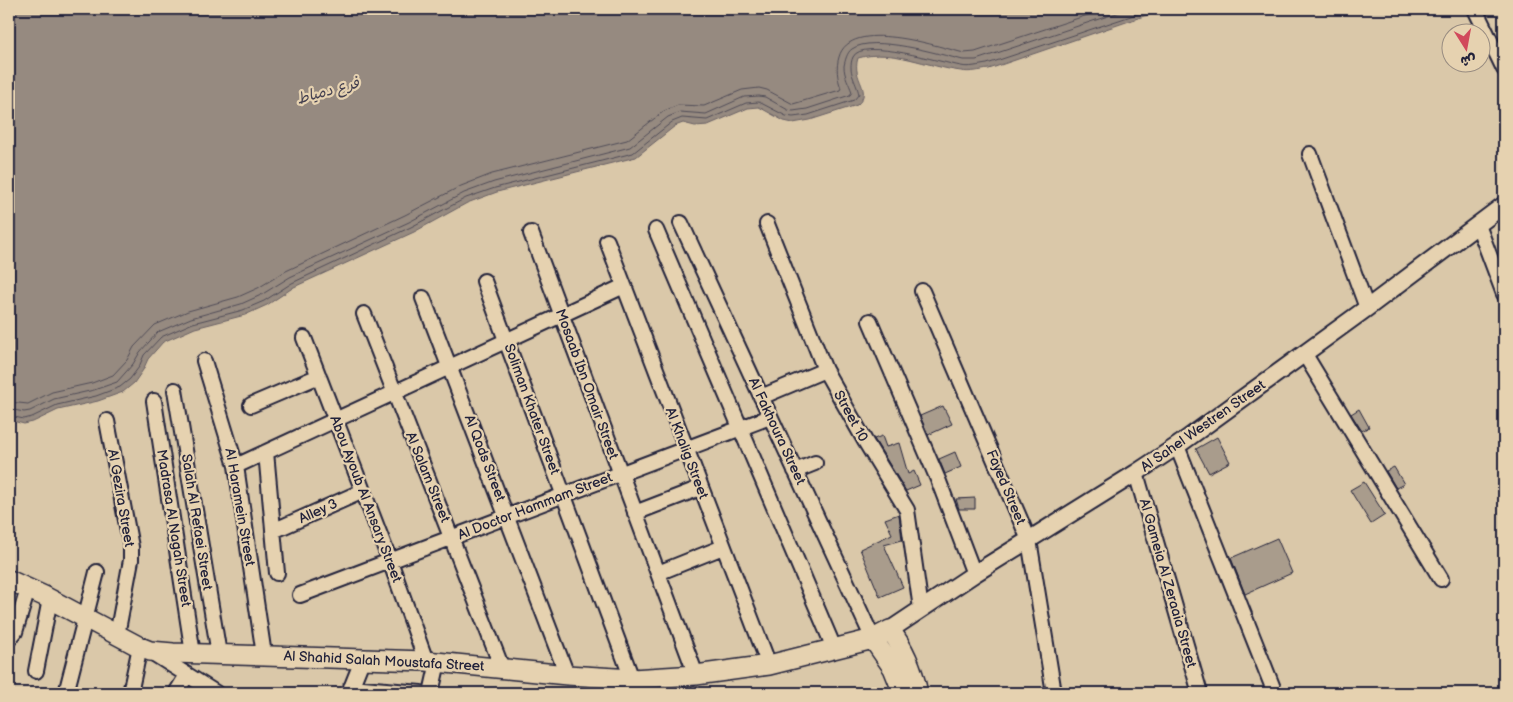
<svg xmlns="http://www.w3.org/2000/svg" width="1513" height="702" viewBox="0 0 1513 702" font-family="'Balsamiq Sans','Playpen Sans Arabic',sans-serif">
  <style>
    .water { fill: #968a80; stroke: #686064 }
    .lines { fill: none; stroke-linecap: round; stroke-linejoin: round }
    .shore { stroke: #504c57; stroke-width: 1 }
    .building { fill: #a99c8c; stroke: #22223b }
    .minor-casing { stroke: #22223b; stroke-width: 18 }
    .tertiary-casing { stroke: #22223b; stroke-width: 20 }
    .secondary-casing { stroke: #22223b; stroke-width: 22 }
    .minor { stroke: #e6d2b0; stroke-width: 14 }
    .tertiary { stroke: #e6d2b0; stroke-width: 16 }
    .secondary { stroke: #e6d2b0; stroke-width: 19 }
    .labels { text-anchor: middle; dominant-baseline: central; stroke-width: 4.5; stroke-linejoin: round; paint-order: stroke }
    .street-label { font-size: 14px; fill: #22223b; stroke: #e6d2b0 }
    .water-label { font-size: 15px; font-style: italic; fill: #454150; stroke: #e6d2b0 }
  </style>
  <rect width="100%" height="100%" fill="#dac8a9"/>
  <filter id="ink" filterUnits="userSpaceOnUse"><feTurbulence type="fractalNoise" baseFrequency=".02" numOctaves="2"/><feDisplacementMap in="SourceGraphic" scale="10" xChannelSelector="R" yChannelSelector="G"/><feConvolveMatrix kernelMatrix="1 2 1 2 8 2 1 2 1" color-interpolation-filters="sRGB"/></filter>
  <g filter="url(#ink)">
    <path class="water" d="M26,9H1174L1144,16L989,69C980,70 970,73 961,71C927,67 893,48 858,58C851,80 874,90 857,105L810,120L793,123L784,121L759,107L748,108L708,125L695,126L683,123L675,126L636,157L497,192L467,203L414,232L294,287L267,305L245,315L195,328L163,342L148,359L143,370L134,383L123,392L98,401L58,410L33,422L24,424L9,420V11Z"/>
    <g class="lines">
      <path class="shore" d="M9,402L28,404L52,392L92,383L113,375L127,360L134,347L155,325L188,311L238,297L258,288L286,271L405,215L461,186L492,174L627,140L664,111L678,105L704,106L742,90L759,88L767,90L793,104L840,90L841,88C837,78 836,67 839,57C850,17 936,46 964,53L975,52L1106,9
        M9,409L24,412L30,411L54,399L94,390L117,382L133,364L140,352L158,332L191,318L241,304L261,295L290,277L409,222L464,193L494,182L630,147L668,117L680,112L706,114L744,97L759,96L765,97L788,110L793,111L807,109L850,95L852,92C849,83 844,76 844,66C845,61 847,52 852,49C873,34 939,54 963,60H976L1129,9
        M9,416L24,419L32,417L57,405L96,396L120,387L130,379L139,367L144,355L161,337L193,323L243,310L264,301L292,283L411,227L466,198L495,188L633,153L672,122L682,118L707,120L746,103L759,102L786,116L793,117L808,115L854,100L859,94C856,81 847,71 853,57C862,37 943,63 961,66C969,68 979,65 987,64L1152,9"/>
    </g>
    <path class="building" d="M943,406L952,424L928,435L920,416Z
      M1359,409L1369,427L1362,431L1351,414Z
      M882,436L886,447L899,443L908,474L914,471L920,485L906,491L874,439Z
      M1217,437L1230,462L1209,473L1196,449Z
      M955,452L961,467L945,474L939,459Z
      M1394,467L1404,484L1396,488L1386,471Z
      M1364,482L1385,515L1371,524L1350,490Z
      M975,498V509H959L956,499Z
      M899,514L902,540L884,545L903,587L880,597L860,549L892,534L885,519Z
      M1277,538L1292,573L1245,594L1231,558Z"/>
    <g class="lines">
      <g class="minor-casing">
        <path id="minor" d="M1475,9L1504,69
          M1310,154L1367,308
          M681,223L873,639
          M767,224L825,370L865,441L907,510L921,609
          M1478,225L1504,294
          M656,230L834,648
          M531,233L696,675
          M607,241L769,665
          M484,281L632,679
          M922,291L1029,540L1054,693
          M423,298L567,675
          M364,314L502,668
          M870,321L939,482L974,574
          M304,338L390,561L426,661
          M1304,353L1441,579
          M204,361L236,466L264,655
          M175,390L219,654
          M761,397L825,370
          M154,401L193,654
          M251,405L319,376
          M107,421L131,547V560L117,635
          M1177,446L1275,693
          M266,452L277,573
          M236,466L624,286
          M795,471L815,463
          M1136,473L1200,693
          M635,513L700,488
          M273,531L363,491
          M658,573L723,547
          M300,595L770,417
          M9,639L15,632L28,589
          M151,652L216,693
          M36,671L50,599
          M351,687L421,693
          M66,693L97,572
          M130,693L140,647
          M176,693L187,675
          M349,693L363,658
          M431,693L438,662"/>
      </g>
      <g class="tertiary-casing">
        <path id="tertiary" d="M890,630L974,574L1136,473L1177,446L1367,308L1504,205"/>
      </g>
      <g class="secondary-casing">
        <path id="secondary" d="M9,580L44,596L140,647L150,651L173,653L426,661L567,675L632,679L696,675L769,665L873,639L890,630C904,648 913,670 918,693
          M873,639L893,668L903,693"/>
      </g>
      <use href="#minor" class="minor"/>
      <use href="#tertiary" class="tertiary"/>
      <use href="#secondary" class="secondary"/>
    </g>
  </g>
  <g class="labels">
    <g class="street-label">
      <text transform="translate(587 384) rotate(70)">Mosaab Ibn Omair Street</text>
      <text transform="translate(532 409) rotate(70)">Soliman Khater Street</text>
      <text transform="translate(851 416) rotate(61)">Street 10</text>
      <text transform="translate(1203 426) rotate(-35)">Al Sahel Westren Street</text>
      <text transform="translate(777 431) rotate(65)">Al Fakhoura Street</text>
      <text transform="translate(687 453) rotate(69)">Al Khalig Street</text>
      <text transform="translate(485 458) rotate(69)">Al Qods Street</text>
      <text transform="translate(428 477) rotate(68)">Al Salam Street</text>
      <text transform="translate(1006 487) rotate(67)">Fayed Street</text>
      <text transform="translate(121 498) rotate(80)">Al Gezira Street</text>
      <text transform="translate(366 499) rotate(69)">Abou Ayoub Al Ansary Street</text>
      <text transform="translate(535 506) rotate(-21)">Al Doctor Hammam Street</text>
      <text transform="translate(240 507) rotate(80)">Al Haramein Street</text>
      <text transform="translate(318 511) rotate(-24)">Alley 3</text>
      <text transform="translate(197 522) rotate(81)">Salah Al Refaei Street</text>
      <text transform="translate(174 528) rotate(81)">Madrasa Al Nagah Street</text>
      <text transform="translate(1168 583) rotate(74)">Al Gameia Al Zeraaia Street</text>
      <text transform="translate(384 661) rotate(3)">Al Shahid Salah Moustafa Street</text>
    </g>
    <g class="water-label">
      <text transform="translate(328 91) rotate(-15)">فرع دمياط</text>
    </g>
  </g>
  <rect width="1513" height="702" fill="none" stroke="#e6d2b0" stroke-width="30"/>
  <rect x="15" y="15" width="1483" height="672" fill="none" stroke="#22223b" stroke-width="2" filter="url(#ink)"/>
  <g transform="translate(1466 48) rotate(169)"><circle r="24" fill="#e6d2b0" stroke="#988c81"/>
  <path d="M0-4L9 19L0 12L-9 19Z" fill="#d1495b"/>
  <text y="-8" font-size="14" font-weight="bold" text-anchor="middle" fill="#22223b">ش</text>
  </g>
</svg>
